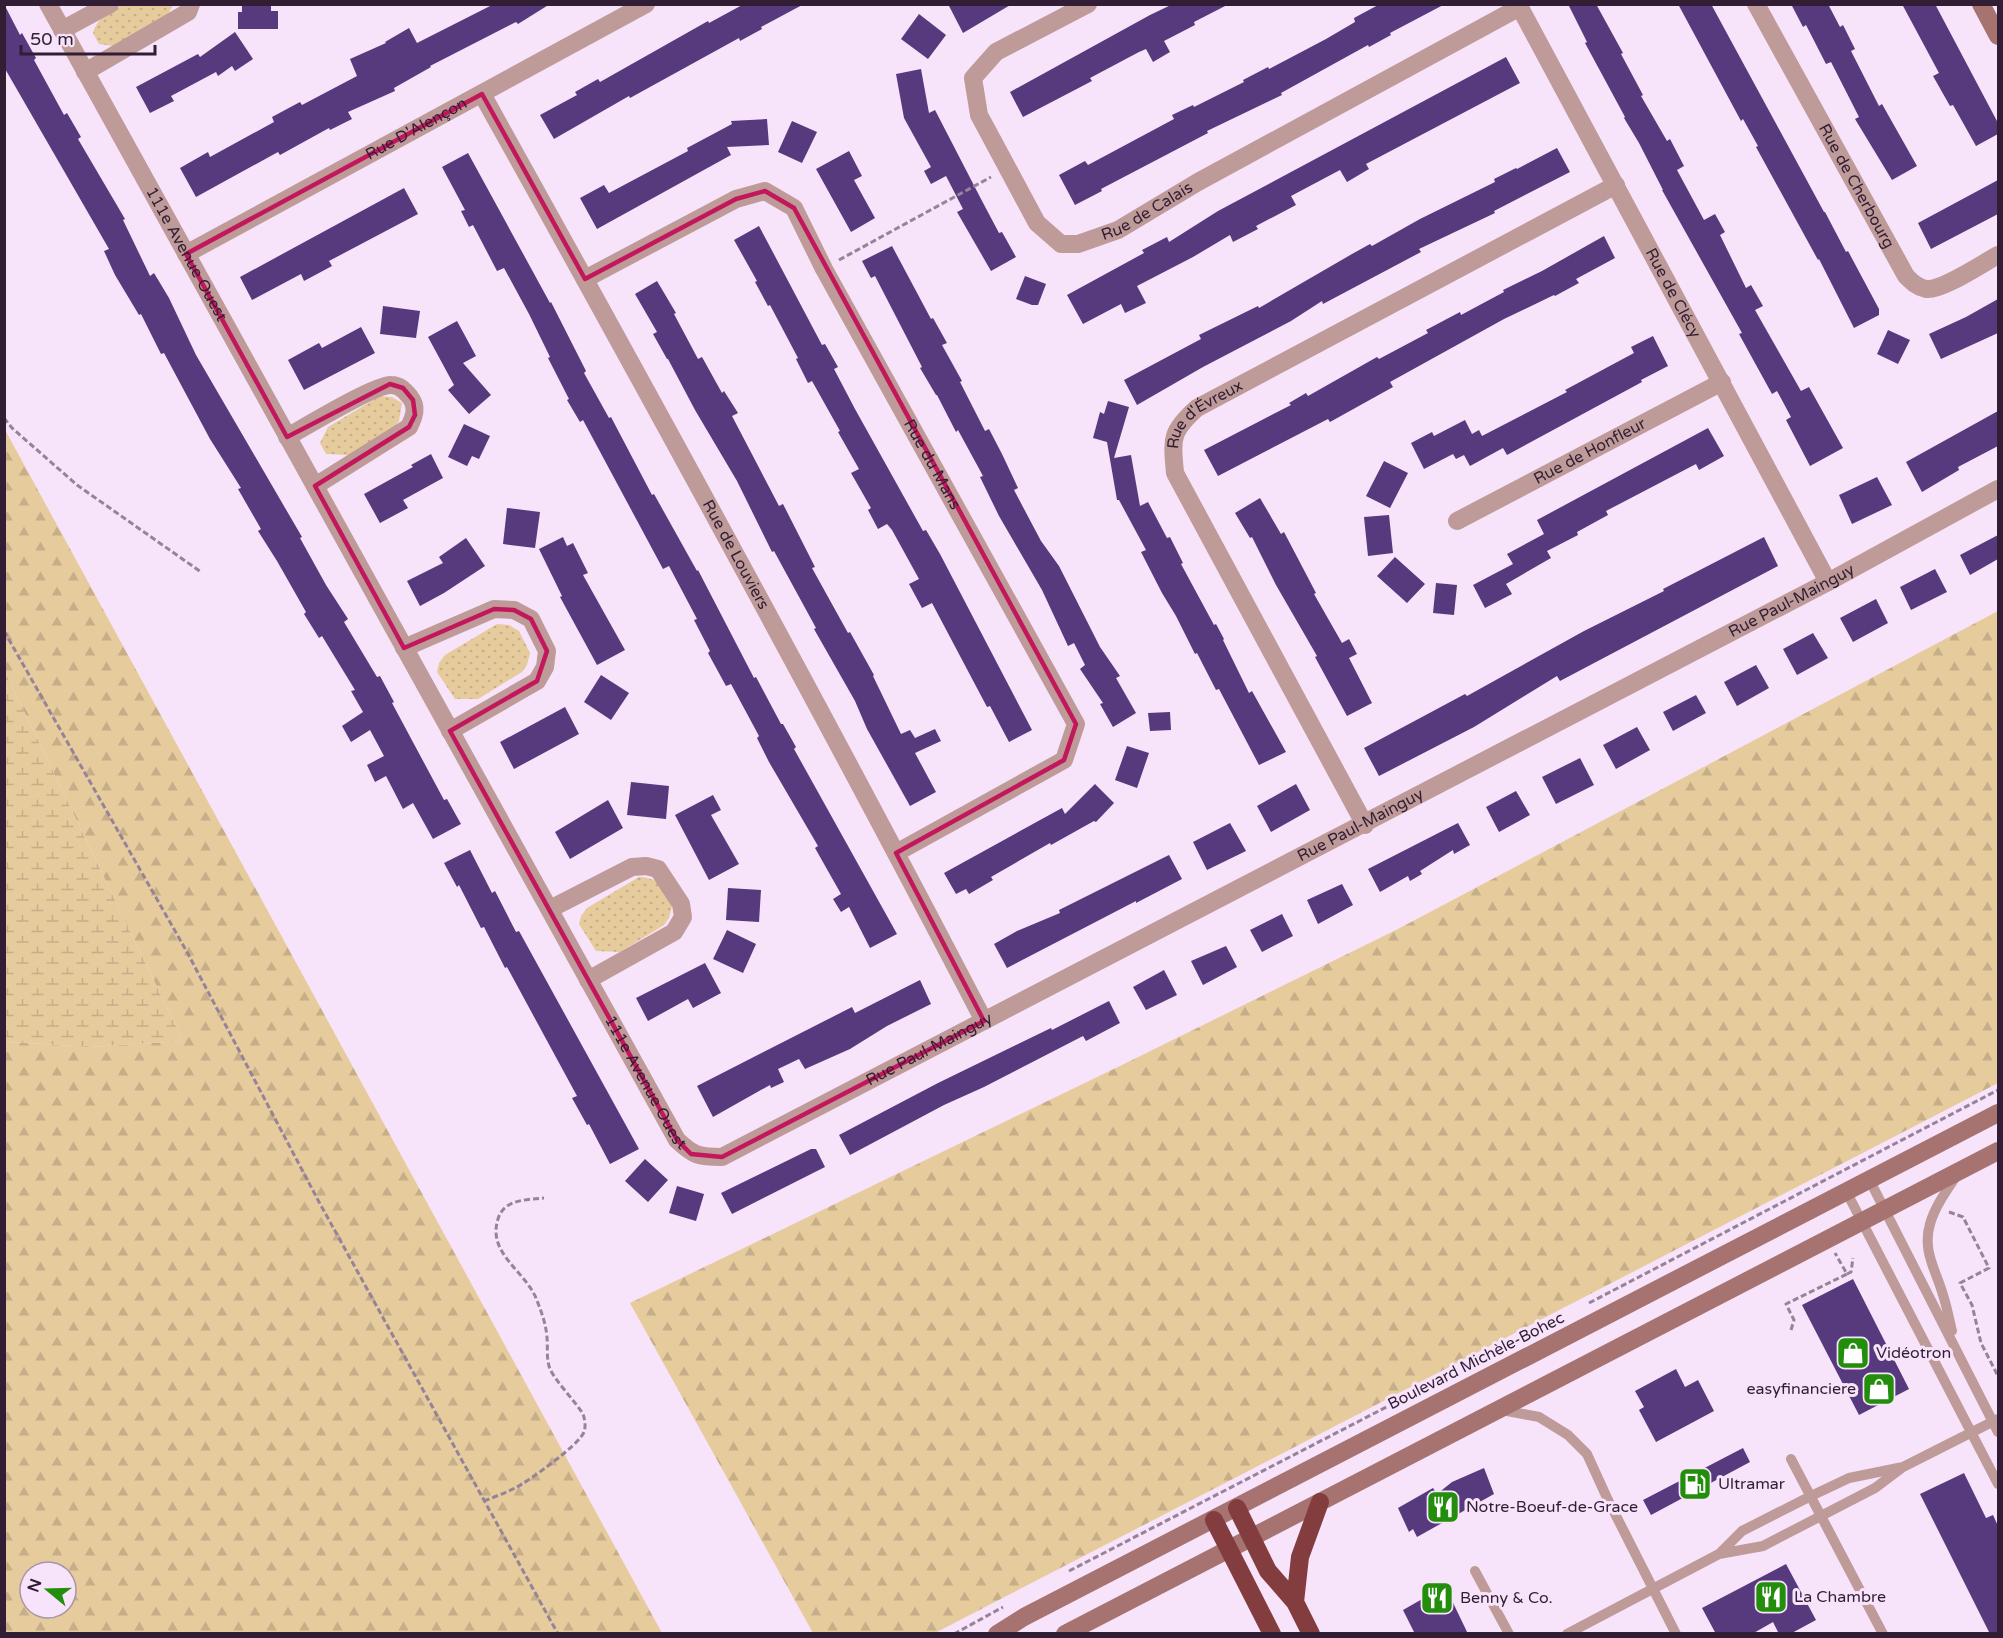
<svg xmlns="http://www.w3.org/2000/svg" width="2003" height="1638" viewBox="0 0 2003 1638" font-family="'Varela Round',sans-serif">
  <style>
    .grass { fill: url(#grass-dots) }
    .forest { fill: url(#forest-firs); fill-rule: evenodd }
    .wetland { fill: url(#wetland-marsh) }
    .building { fill: #563a7d }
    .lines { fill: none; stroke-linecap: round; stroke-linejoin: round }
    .path { stroke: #968399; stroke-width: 3; stroke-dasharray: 6 3; stroke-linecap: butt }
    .lane { stroke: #be9a99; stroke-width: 10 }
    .street { stroke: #be9a99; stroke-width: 18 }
    .secondary { stroke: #a67371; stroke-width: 18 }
    .highway { stroke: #833d3e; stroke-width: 18 }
    .marked { fill: none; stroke: #c2185b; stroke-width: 4.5; stroke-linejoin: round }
    .labels { text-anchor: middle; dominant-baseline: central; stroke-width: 6; stroke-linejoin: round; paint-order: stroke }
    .street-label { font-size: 16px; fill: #311e34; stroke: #f7e3fa }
    .poi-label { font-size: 16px; fill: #311e34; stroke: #f7e3fa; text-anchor: start }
  </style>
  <defs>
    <pattern id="grass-dots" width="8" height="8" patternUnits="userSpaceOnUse" patternTransform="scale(1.5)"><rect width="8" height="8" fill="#e6cb9d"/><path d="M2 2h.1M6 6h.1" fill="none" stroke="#c6ae88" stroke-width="1.8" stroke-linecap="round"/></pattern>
    <pattern id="forest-firs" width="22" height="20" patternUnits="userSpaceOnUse" patternTransform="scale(1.5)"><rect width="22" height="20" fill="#e6cb9d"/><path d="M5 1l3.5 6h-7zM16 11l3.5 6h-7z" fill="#c6ae88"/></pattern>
    <pattern id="wetland-marsh" width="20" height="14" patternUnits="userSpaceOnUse" patternTransform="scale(1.5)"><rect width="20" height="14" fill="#e6cb9d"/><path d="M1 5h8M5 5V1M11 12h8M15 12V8" fill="none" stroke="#c6ae88"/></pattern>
  </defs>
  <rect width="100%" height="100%" fill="#f7e3fa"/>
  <path class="grass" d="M122,5H173L166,18L113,46L99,44L93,33C98,17 108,13 122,5Z
    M380,396L392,397L402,403L399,421L394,428L350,455L326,454L320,443L328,427Z
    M497,624L509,625L519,631L530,653L527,665L522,672L478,699H455L437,672L439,663L445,655Z
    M639,877C661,878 663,888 672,906L669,918L664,925L620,952L596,951L579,924L581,916L587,908Z"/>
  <path class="forest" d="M4,428L662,1633H5V1047L9,1042L88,1047L183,1041L5,672ZM30,1572H66V1608H30Z
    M1998,611V1083L935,1633H813L630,1303L1124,1064L1398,929Z"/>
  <path class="wetland" d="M5,672L183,1041H184L88,1047L9,1042L5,1047Z"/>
  <path class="building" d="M4,4L20,35L22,33L36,58L34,60L64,115L67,113L81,137L78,139L125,219L123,220L150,276L154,273L169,298L196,355L302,537L300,538L326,585L348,619L344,622L377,677L380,676L394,702L392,703L444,800L447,799L461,824L433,839L413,803L403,809L386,776L375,782L367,765L384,756L370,730L351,742L342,726L363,712L351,691L355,690L322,636L319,638L304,614L306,612L277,561L258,531L261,529L238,489L241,488L210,439L164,353L161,354L141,314L139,315L115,275L104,251L109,249L4,67Z
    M242,4H271V11H278V29H238V12H242Z
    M494,4H550L518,24L516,22L430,66L431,67L394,88L395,91L348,112L352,119L330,130L329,128L280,155L278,152L196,197L180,168L208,152L210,157L274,122L272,117L300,102L302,105L357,76L350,59L386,43L385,42L409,28L417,43Z
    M744,4H804L761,27L762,29L740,41L739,38L630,98L629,96L554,139L540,115L577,95L575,92L598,79L600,82L708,21L709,23Z
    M948,4H1012L963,33Z
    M1173,4H1229L1194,22L1195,25L1164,41L1170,52L1153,62L1146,49L1139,52L1090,78L1092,81L1023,117L1010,92L1150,15Z
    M1380,4H1445L1390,33L1391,35L1369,47L1368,45L1281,93L1282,95L1207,131L1208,133L1101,189L1102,191L1075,205L1059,175L1085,161L1088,165L1174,119L1172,115L1193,105L1194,107L1244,82L1243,80L1268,67L1269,69L1326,39L1355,22L1354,18Z
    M1568,4H1596L1623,53L1621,54L1643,95L1641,96L1667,141L1670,139L1684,166L1677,170L1704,220L1715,214L1725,232L1720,235L1746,288L1751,285L1763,306L1755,310L1801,391L1809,387L1843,448L1810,466L1786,420L1791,417L1777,391L1772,394L1739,334L1742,333L1662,190H1663L1639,143L1624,118L1625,117L1585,43L1587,42Z
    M1678,4H1711L1824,212H1825L1846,252L1848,251L1879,309V315L1854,328L1819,259L1818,260L1756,147L1758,146L1743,119L1741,121Z
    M1791,4H1828L1840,27L1843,25L1855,49L1851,51L1879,106L1882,104L1917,166L1892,180L1855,119L1859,117L1831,62L1826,64L1806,25L1803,27Z
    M1902,4H1935L1998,123V134L1976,146L1953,105L1950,106L1933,76L1939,73Z
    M919,14L946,35L928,59L901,39Z
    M235,32L253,59L235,71L232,66L218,76L216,72L171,96L174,101L150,113L136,87L198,54L200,57Z
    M1506,57L1520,83L1366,164L1369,169L1347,182L1340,170L1291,196L1296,205L1256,226L1258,229L1233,242L1230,235L1193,257L1137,286L1146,303L1125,313L1121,304L1083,324L1067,295L1144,253L1142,250L1167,237L1169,242L1218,211Z
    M921,69L929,113L935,110L981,199L999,233L1002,232L1016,257L991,271L957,212L963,209L946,176L931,184L924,171L931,167L904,118L896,74Z
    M767,119L769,145L727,147L731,155L597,229L580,198L604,185L609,193L688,151L687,148L732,124L731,121Z
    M792,121L817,132L802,163L778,152Z
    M1557,148L1570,172L1494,211L1495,213L1419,249L1421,252L1323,304L1322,301L1291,321L1203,367L1137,405L1124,380L1201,339L1199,335L1258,306L1259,308L1352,254L1370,244L1372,246L1420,219L1495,182L1494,179L1516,168L1517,169Z
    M849,151L862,176L854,180L875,218L851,232L816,169Z
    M468,153L550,303L551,302L586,371L584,373L609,418L611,417L652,495L654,494L697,571L698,570L754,678L756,677L781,724H783L796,747L794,749L897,934L870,948L849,907L841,912L833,899L841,894L815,848L818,846L769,762L757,738L759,736L731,684L726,686L708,653L710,651L694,620L697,619L669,566L663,569L583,420L580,422L567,400L569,399L548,358L550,357L529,314L504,268L497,271L473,225L469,227L461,211L465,210L442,167Z
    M1998,180V214L1931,249L1918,223Z
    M404,188L418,214L329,261L332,266L304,281L301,274L252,300L240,277Z
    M759,226L822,345L825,344L838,367L834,369L855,409L923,531L926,530L940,554L1032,730L1009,742L990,706L987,707L932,603L922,608L909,584L919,579L892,530L887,524L878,529L868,510L871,508L851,473L859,469L838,432L840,431L812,381L808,383L796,359L798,358L770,305L768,306L755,282L757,281L734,240Z
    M1604,236L1615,258L1576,279L1579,283L1555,296L1554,295L1504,319L1390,382L1393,387L1330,422L1328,419L1218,476L1204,450L1291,405L1289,403L1306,393L1308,396L1377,357L1379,359L1428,333L1426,330L1460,312L1461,315L1504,292L1503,290L1542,271Z
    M892,246L931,319L933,318L947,343L942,345L962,381L960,382L985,431L989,429L1002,454L1018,488L1014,490L1041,541L1059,566L1100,647L1120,676L1116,678L1136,713L1113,727L1100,704L1103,703L1080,669L1085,665L1074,643L1068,646L1042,590L999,516L980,477L983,476L958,430L956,432L937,395H936L920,368L922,367L875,276L871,278L862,261Z
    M1025,276L1046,284L1038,305H1032L1016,299Z
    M657,281L676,313L674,314L698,359L702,357L722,393L724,391L738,413L732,416L779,506L783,504L815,567L812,568L848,633L850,632L874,675L873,676L901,734L910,730L915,738L935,729L941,741L915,753L936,792L910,806L867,729L855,701L814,629L816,628L774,551L772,552L737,481L695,410L668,359H667L653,334L657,332L635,294Z
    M1998,299V333L1941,359L1929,334L1966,317Z
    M383,306L420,311L416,338L380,334Z
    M457,321L476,356L463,363L491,395L469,414L448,390L454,385L428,337Z
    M361,327L375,353L304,390L288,360L319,343L322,348Z
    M1888,330L1910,340L1898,364L1877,354Z
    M1653,336L1668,366L1641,380L1642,382L1507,455L1503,448L1470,466L1464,455L1456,459L1453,454L1424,469L1411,443L1432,432L1434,436L1465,420L1472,434L1479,430L1482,436L1567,392L1565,390L1634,353L1631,347Z
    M1108,401L1129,407L1114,458L1131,455L1140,506L1148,502L1167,538L1170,537L1183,563L1181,564L1214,625L1216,624L1224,639L1223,640L1249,693L1252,691L1286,752L1259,765L1219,689L1216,690L1197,653L1195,654L1176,616L1162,593L1141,552L1146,550L1119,500H1117L1107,442L1093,438L1100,412L1104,414Z
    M1998,411V446L1958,467L1959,470L1922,492L1906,462Z
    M464,424L490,436L479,459L472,456L467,466L448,457Z
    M1708,428L1724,456L1699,470L1696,464L1606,511L1608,515L1577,532L1578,535L1547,551L1551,558L1506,584L1512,594L1485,608L1473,585L1513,564L1507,554L1544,534L1537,520Z
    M431,454L443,478L403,500L408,508L380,523L364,494L402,473L413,467L411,465Z
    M1384,461L1408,473L1390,508L1366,496Z
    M1877,477L1892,505L1852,524L1839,495Z
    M1260,498L1281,534L1284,532L1316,593L1314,594L1342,643L1349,639L1357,654L1349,658L1372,703L1347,716L1315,657L1317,656L1276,585L1252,537L1250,538L1235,513Z
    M507,508L540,512L535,548L503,544Z
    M1389,515L1393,553L1368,556L1364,517Z
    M1998,535V559L1970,575L1960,555Z
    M563,537L567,546L573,543L588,573L583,575L625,650L597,665L560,597L562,596L539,549Z
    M1764,537L1778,566L1560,681L1557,676L1474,727L1379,776L1364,748L1465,694L1467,696L1584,631L1664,591L1663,589Z
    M466,538L485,566L444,593L420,606L407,581L443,563L439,557Z
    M1395,557L1425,584L1407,603L1377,576Z
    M1935,569L1947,592L1911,610L1900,587Z
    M1436,583L1457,585L1454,615L1433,613Z
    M1876,599L1888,623L1853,642L1840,618Z
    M1813,633L1828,658L1797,675L1783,649Z
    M1756,665L1769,688L1737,706L1724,682Z
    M601,675L629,693L611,720L584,702Z
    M1696,695L1706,713L1673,731L1663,712Z
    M565,707L579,734L514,769L500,742Z
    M1170,712L1171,730L1150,731L1148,713Z
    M1637,727L1650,750L1616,769L1603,745Z
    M1127,746L1149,753L1137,788L1115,780Z
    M1580,758L1594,785L1556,804L1542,777Z
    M631,782L669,786L666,819L627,815Z
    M1095,784L1114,803L1096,822L1094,821L1051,845L1050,843L991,877L993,880L969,894L966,889L956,894L944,873L1062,808L1065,814Z
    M1296,784L1310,810L1271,832L1257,806Z
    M1516,791L1530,815L1499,832L1486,807Z
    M713,795L721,810L711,815L739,864L709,880L675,815Z
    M608,800L623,828L570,859L555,832Z
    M1230,823L1246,851L1207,870L1193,842Z
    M1458,823L1470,845L1454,854L1453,850L1420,871L1422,874L1410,881L1408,876L1380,892L1368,869Z
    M470,850L492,893L495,891L516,932L519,931L639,1149L610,1164L589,1124L587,1125L572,1098L577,1096L507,967L505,968L484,927L481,928L459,885L457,887L444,863Z
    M1169,855L1182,879L1136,903V901L1007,968L994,944L1017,931L1060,913L1059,910Z
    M1342,884L1353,905L1318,924L1307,900Z
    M728,888L761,890L759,922L726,920Z
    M1282,914L1293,936L1262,952L1250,930Z
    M727,930L756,944L743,973L713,959Z
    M1226,946L1237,967L1203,985L1191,961Z
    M705,963L721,993L693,1008L688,999L648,1021L636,998Z
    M1164,970L1177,995L1146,1010L1133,987Z
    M920,980L931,1004L887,1026L850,1049L805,1069L799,1059L778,1069L784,1082L771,1088L770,1085L713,1117L697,1086L852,1007L855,1013Z
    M1109,1001L1120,1023L1086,1041L1083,1036L984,1087L944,1105L850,1155L839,1135L938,1083L1051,1028L1052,1030Z
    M811,1149H816L825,1167L732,1214L721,1193Z
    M645,1159L668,1180L648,1202L625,1181Z
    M677,1186L704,1194L696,1221L669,1213Z
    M1853,1279L1909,1389L1859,1415L1802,1305Z
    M1676,1369L1685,1387L1698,1380L1714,1411L1656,1442L1639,1410L1644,1407L1635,1391Z
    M1743,1448L1750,1462L1651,1515L1643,1500Z
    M1484,1468L1494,1494L1417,1537L1413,1529L1409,1532L1398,1508L1433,1488L1437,1494L1452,1482Z
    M1964,1473L1986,1518L1993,1515L1998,1526V1634H1990L1920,1494Z
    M1786,1564L1816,1620L1790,1634H1779L1773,1622L1752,1634H1716L1702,1608Z
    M1445,1586L1468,1634H1415L1403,1610Z"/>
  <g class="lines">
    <path class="path" d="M839,260L991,177
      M4,418L12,428L77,485L201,572
      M4,631L187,952L319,1202L558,1634
      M1949,1212L1963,1217L1989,1268L1960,1283L1972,1305L1981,1343L1998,1376
      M1847,1274L1851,1272L1853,1258
      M1589,1303L1998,1090
      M1791,1330L1794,1320L1786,1304L1847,1274L1835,1253
      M484,1501C494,1497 505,1493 515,1488C529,1481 579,1445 584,1432C586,1426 585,1420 583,1414C575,1401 556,1382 550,1369C546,1359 548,1348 547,1338C546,1323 541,1311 536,1298C524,1270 487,1253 498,1219C504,1199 526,1200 544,1198
      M1069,1571L1551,1322
      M954,1634L1003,1607"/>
    <path class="lane" d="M1869,1179L1998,1432
      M1846,1191L1998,1484
      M1952,1331C1949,1319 1947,1307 1943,1295C1936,1270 1922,1251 1930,1224C1935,1206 1947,1190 1957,1175
      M1502,1410L1539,1417L1568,1435L1587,1454L1608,1500L1676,1634
      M1791,1459L1883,1634
      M1719,1554L1763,1546L1875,1488L1903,1467L1998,1419
      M1475,1571L1509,1634
      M1567,1634L1719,1554L1742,1531L1811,1496L1849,1478L1903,1467"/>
    <g class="street">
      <path id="s1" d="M48,4L677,1140C694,1156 699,1157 722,1157L1828,582L1998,489"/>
      <path id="s2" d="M1088,4L996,52L973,78L979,115L1037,223L1061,244H1078L1118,230L1198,182L1520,7"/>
      <path id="s3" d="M1518,4L1828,582"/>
      <path id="s4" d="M1756,4L1906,276C1912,282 1917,287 1926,289C1942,291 1983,263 1998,255"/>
      <path d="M62,30L110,4"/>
      <path d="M85,72L188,12L191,4"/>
      <path id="s5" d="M482,94C653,401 822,709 984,1021"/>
      <path id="s6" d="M186,254L646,4"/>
      <path id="s7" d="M585,279L736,199L765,191L794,208L824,269L1076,724L1064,760L896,853"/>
      <path d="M287,437C305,427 376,384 391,385C400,385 405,391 410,397C418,407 414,417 409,427L315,486"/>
      <path id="s8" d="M1457,521L1722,382"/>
      <path d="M404,648L494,609L514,610L531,619L547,651L545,667L537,681L450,731"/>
      <path id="s9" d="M1365,825L1175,473C1172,439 1170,432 1197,408L1616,185"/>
      <path d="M550,909L632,867L646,866L658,869L681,904L683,917L674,932L588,980"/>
    </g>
    <path class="secondary" d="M1981,4L1998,36
      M997,1634L1024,1617L1998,1113
      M1065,1634L1998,1151"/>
    <path class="highway" d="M1237,1508L1268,1571L1295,1602L1311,1634
      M1214,1520L1272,1634
      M1295,1602L1300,1557L1320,1502"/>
  </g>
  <path class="marked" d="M482,94L585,279L736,199L765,191L794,208L1076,724L1064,760L896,853L984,1021L722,1157L691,1154L677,1140L450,731L537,681L547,651L531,619L514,610L494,609L404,648L315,486L409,427L415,415L413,400L403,388L390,384L287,437L186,254Z"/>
  <defs>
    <g id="shop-square" transform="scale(1.725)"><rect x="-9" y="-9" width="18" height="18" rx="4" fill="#238d0c" stroke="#f7e3fa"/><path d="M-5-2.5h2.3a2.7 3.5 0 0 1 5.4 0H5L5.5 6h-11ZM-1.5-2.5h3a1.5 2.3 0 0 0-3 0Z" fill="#fff"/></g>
    <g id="fuel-square" transform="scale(1.725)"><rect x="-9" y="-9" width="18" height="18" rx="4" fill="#238d0c" stroke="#f7e3fa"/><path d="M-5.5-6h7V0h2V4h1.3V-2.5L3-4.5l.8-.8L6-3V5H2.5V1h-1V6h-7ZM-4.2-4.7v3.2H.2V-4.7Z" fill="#fff"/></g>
    <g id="restaurant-square" transform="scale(1.725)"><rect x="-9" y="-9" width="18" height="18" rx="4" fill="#238d0c" stroke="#f7e3fa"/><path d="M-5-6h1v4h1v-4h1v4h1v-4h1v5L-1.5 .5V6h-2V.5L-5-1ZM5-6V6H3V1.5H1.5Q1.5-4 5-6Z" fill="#fff"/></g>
  </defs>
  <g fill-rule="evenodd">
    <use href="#shop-square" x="1853" y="1353"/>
    <use href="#shop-square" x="1879" y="1389"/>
    <use href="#fuel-square" x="1695" y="1484"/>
    <use href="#restaurant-square" x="1443" y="1507"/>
    <use href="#restaurant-square" x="1771" y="1597"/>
    <use href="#restaurant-square" x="1437" y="1598"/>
  </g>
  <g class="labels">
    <g class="street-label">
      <text stroke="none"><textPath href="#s6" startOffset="262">Rue D'Alençon</textPath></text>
      <text stroke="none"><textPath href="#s4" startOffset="208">Rue de Cherbourg</textPath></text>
      <text stroke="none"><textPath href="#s2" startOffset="424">Rue de Calais</textPath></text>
      <text stroke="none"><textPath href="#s1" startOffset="286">111e Avenue Ouest</textPath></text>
      <text stroke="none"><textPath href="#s3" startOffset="328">Rue de Clécy</textPath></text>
      <text stroke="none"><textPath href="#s9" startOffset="474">Rue d'Évreux</textPath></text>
      <text stroke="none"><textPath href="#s8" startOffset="150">Rue de Honfleur</textPath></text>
      <text stroke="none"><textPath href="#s7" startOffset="526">Rue du Mans</textPath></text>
      <text stroke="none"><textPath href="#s5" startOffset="526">Rue de Louviers</textPath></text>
      <text stroke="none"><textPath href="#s1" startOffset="2554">Rue Paul-Mainguy</textPath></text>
      <text stroke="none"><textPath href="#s1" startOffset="2068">Rue Paul-Mainguy</textPath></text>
      <text stroke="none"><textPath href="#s1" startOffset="1582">Rue Paul-Mainguy</textPath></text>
      <text stroke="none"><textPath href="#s1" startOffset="1233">111e Avenue Ouest</textPath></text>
      <text transform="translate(1476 1361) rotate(-27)">Boulevard Michèle-Bohec</text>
    </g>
    <g class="poi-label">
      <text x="1876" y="1353">Vidéotron</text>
      <text x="1856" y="1389" text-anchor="end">easyfinanciere</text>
      <text x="1718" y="1484">Ultramar</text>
      <text x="1466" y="1507">Notre-Boeuf-de-Grace</text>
      <text x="1794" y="1597">La Chambre</text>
      <text x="1460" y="1598">Benny &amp; Co.</text>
    </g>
  </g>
  <rect width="2003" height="1638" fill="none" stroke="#311e34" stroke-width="12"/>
  <g transform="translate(48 1590) rotate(289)"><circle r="28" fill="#f7e3fa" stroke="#a894ab" stroke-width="1.5"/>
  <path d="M0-4.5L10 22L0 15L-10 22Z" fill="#238d0c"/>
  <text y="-9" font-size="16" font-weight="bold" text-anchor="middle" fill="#311e34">N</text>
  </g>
  <path d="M21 45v9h134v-9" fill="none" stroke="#311e34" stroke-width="3"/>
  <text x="30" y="45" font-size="18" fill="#311e34" stroke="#f7e3fa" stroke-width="4.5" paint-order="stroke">50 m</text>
</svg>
